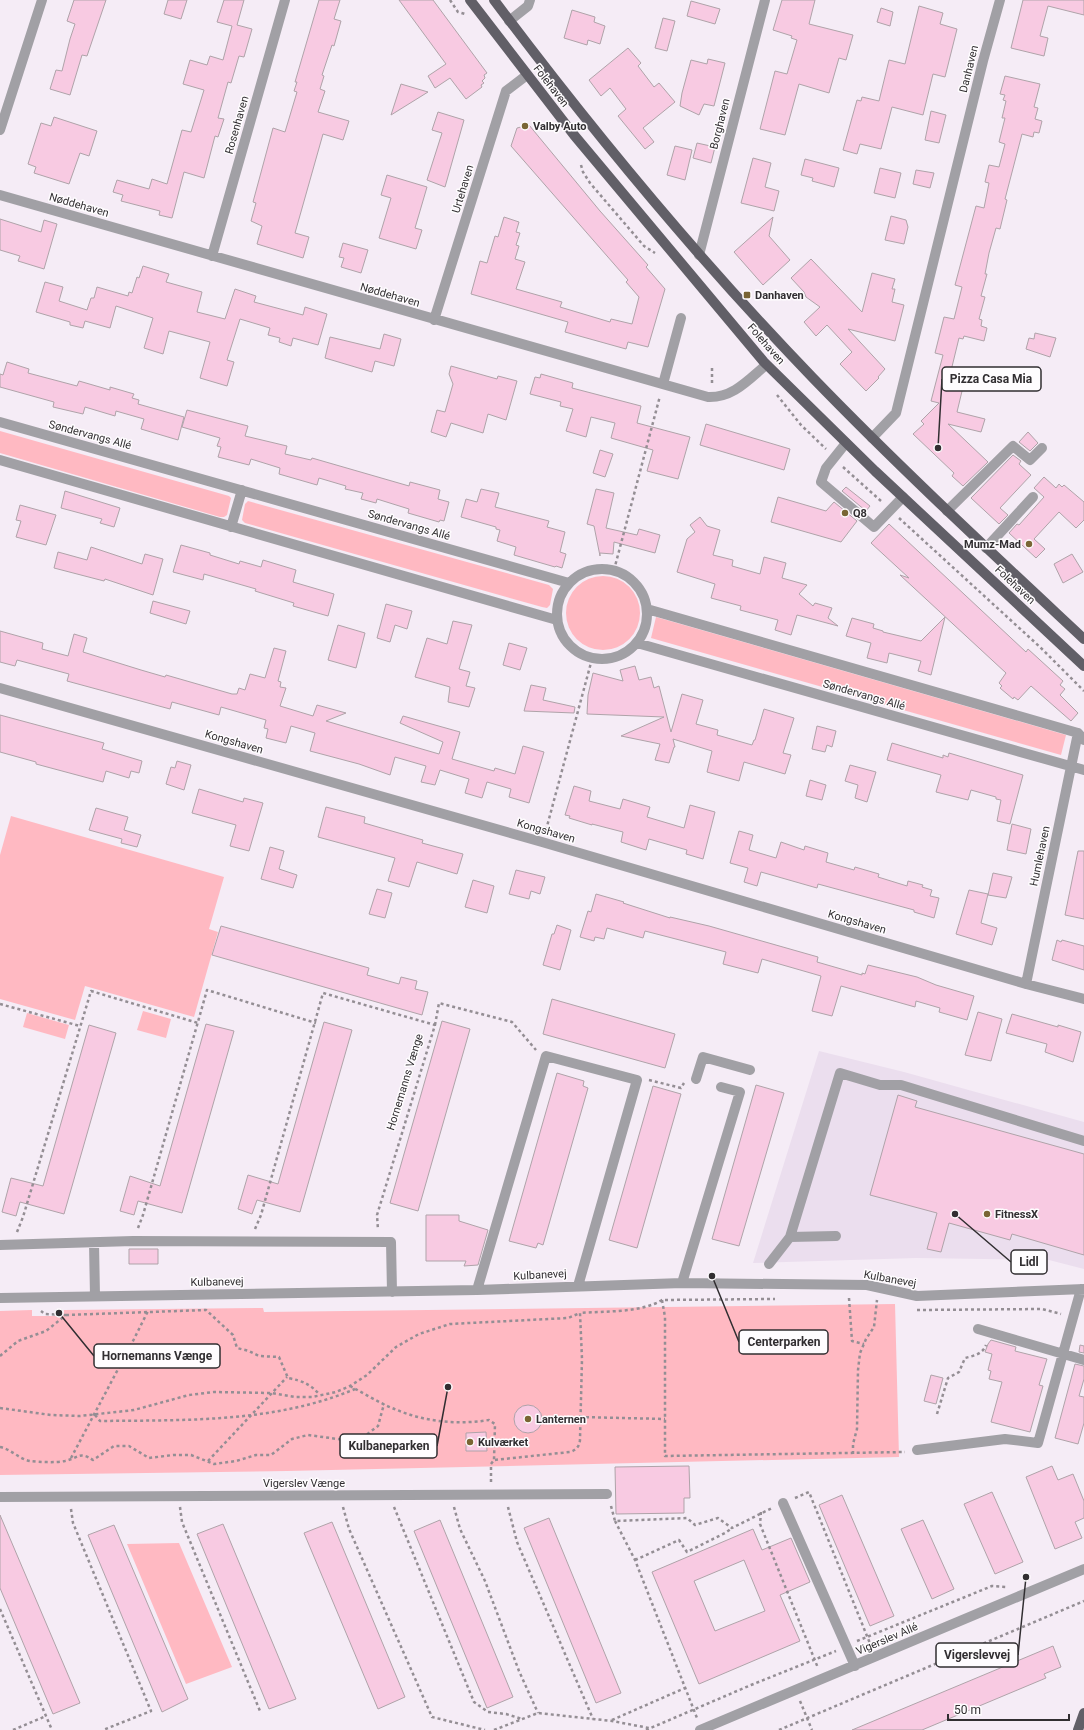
<svg xmlns="http://www.w3.org/2000/svg" width="1084" height="1730" viewBox="0 0 1084 1730" font-family="Roboto,sans-serif">
  <style>
    .built { fill: #ebdeee }
    .green { fill: #ffb9c2 }
    .building { fill: #f8cae2; stroke: #afa3a9; fill-rule: evenodd }
    .lines { fill: none; stroke-linecap: round; stroke-linejoin: round }
    .path { stroke: #948e94; stroke-width: 2.5; stroke-dasharray: 3 3; stroke-linecap: butt }
    .minor { stroke: #a1a0a5; stroke-width: 10 }
    .major { stroke: #615f67; stroke-width: 10 }
    .poi-dot { fill: #796534; stroke: #fefcfe; stroke-width: 1.5 }
    .labels { text-anchor: middle; dominant-baseline: central; stroke-width: 3; stroke-linejoin: round; paint-order: stroke }
    .street-label { font-size: 11px; fill: #312e31; stroke: #fefcfe }
    .poi-label { font-size: 11px; font-weight: bold; fill: #312e31; stroke: #fefcfe; text-anchor: start }
    .leader { fill: none; stroke: #312e31; stroke-width: 1.5 }
    .callout-dot { fill: #312e31; stroke: #fefcfe; stroke-width: 1.5 }
    .callout { fill: #fefcfe; stroke: #312e31; stroke-width: 1.5 }
    .callout-label { font-size: 12px; text-anchor: middle; font-weight: bold; fill: #312e31 }
  </style>
  <rect width="100%" height="100%" fill="#f5ecf6"/>
  <path class="built" d="M819,1051L904,1072L1084,1122V1269L1049,1260L916,1258L753,1263Z"/>
  <path class="green" d="M0,431L229,496L231,498L227,515L224,517H220L0,453Z
    M248,501L549,585L553,589L550,605L547,608L542,607L245,523L242,520L245,504Z
    M566 613a37 37 0 1 1 74 0a37 37 0 1 1-74 0Z
    M656,617L1066,735L1061,755L651,638Z
    M11,816L224,877L209,929L218,932L194,1017L85,986L75,1020L0,999V855Z
    M143,1011L171,1019L166,1038L137,1030Z
    M27,1013L69,1025L65,1039L23,1027Z
    M895,1304L899,1457L287,1471L0,1475V1311L32,1310V1316H63L64,1310L263,1308L264,1312Z
    M179,1543L232,1667L186,1684L127,1544Z"/>
  <path class="building" d="M74,0H106L87,56L82,55L70,95L50,89L56,70L62,71L70,39L75,24L67,21Z
    M168,0H187L181,19L164,14Z
    M224,0H244L237,25L252,29L244,57L239,56L231,83L228,82L218,118L224,119L218,137L215,136L204,178L184,172L172,218L159,215L160,211L121,201L123,195L113,192L117,180L149,189L152,179L167,184L182,130L191,132L204,90L183,84L190,60L207,65L210,56L223,60L232,26L217,22Z
    M319,0H340L334,19L341,21L334,46L332,45L322,75L324,76L320,89L325,91L318,112L349,121L343,140L323,134L295,233L309,237L303,258L257,244L262,226L251,221L256,203L253,202L273,128L285,132L297,92L294,91L297,82H295Z
    M399,0H433L487,73L484,75L485,78L482,81L484,83L481,85L482,87L466,99L450,78L435,88L428,76L446,64Z
    M782,0H815L809,24L853,35L846,60L839,58L829,93L799,84L785,135L760,129L775,71L787,74L797,40L791,38L792,36L773,30Z
    M1023,0H1084V15L1048,6L1040,36L1048,38L1044,56L1011,48Z
    M691,1L720,9L715,24L687,16Z
    M919,6L943,13L940,24L957,29L945,77L933,74L923,115L892,107L881,149L860,144L857,154L843,150L857,100L861,101L862,97L879,101L889,60L905,64Z
    M881,8L893,12L890,26L877,22Z
    M572,10L595,17L594,22L605,26L600,44L588,40L587,45L564,38Z
    M663,18L675,21L667,51L655,48Z
    M628,48L641,63L638,66L654,87L659,83L675,102L643,128L654,142L645,149L618,116L626,109L610,88L601,96L589,80Z
    M708,59L725,63L714,106L704,104L699,115L680,106L682,93L691,60L707,64Z
    M1005,76L1040,84L1034,107L1038,108L1035,119L1042,121L1039,133L1034,132L1033,137L1022,134L1005,199L1007,200L1000,229L996,228L989,253L985,274H987L981,296L985,297L979,319L982,320L981,326L987,328L984,341L964,336L963,339L959,338L949,379L956,381L955,385L963,387L957,412L985,419L981,432L948,424L988,462L963,486L952,476L954,473L913,434L924,424L921,421L939,403L931,401L943,355L935,353L944,317L954,319L962,287L955,285L976,206L984,208L989,183L985,182L989,165L999,167L1005,144L999,142L1005,118H1002L1006,101L1003,100L1005,95L1000,94Z
    M401,84L428,92L391,115Z
    M931,111L946,115L939,143L925,140Z
    M438,112L464,120L445,187L427,180L442,133L432,130Z
    M54,117L97,131L89,156L80,153L69,184L34,173L36,167L28,164L41,123L51,126Z
    M529,125L600,211L648,265L646,267L665,289L648,347L628,342L626,349L565,332L568,322L471,294L480,261L487,263L495,236L498,237L504,217L519,222L516,232L520,233L516,245L519,246L515,259L525,262L516,289L562,302L560,307L610,322L611,319L632,324L639,297L626,282L628,280L511,146L517,128Z
    M697,143L715,147L711,163L693,158Z
    M675,146L692,150L685,180L667,175Z
    M753,158L771,163L765,187L779,191L774,211L741,203Z
    M805,159L839,168L834,187L812,181L813,178L801,175Z
    M880,168L901,173L895,198L874,193Z
    M916,170L934,173L930,188L913,184Z
    M387,175L427,187L415,228L422,230L416,249L379,238L391,198L381,195Z
    M891,216L906,220L908,227L904,244L885,240Z
    M773,217L769,236L790,260L763,285L734,252Z
    M0,219L41,232L44,220L57,224L44,269L18,261L20,256L0,250Z
    M343,243L368,250L361,273L341,267L344,258L339,257Z
    M811,259L862,312L872,273L895,279L892,289H895L892,302L904,305L895,341L848,329L885,369L878,377L879,378L866,391L840,364L852,352L827,325L816,336L804,322L820,307L806,297L804,292L791,278Z
    M143,266L169,274L166,282L202,292L197,312L225,319L235,289L256,296L254,302L303,315L305,307L327,314L318,345L293,338L291,346L279,342L280,338L268,335L270,328L240,319L227,360L234,362L227,386L200,378L210,342L169,331L163,354L144,348L153,318L116,306L110,328L85,321L83,328L70,325V322L36,312L45,282L63,287L59,301L87,310L91,298H94L97,287L128,296L129,292L132,293L137,277L139,278Z
    M1035,333L1056,338L1050,357L1026,349L1029,338L1034,339Z
    M384,334L401,339L394,366L375,361L372,372L325,358L330,337L380,349Z
    M7,362L29,369L28,373L77,386L79,381L110,390V387L134,394L132,398L139,400L138,404L184,417L178,440L141,429L144,419L116,411L115,416L85,407L83,414L53,407L54,402L0,387V374L3,375Z
    M451,366L497,379L498,376L517,381L506,420L488,414L483,433L451,423L446,437L431,432L437,410L445,412L453,384L449,374Z
    M541,374L573,383L572,388L641,406L637,423L690,437L678,479L647,471L653,450L611,438L615,423L591,417L586,437L566,431L573,409L560,406L561,402L530,394L535,377L540,378Z
    M187,410L248,426L245,436L287,446L285,454L311,460L312,458L409,486L410,482L440,490L438,499L449,502L444,521L440,520L439,522L408,513L409,509L377,499L376,503L361,499L363,493L345,489L346,486L319,478L317,485L279,474L280,468L251,459L249,465L218,457L221,447L217,446L220,438L182,427Z
    M706,424L790,449L784,470L700,445Z
    M1028,432L1038,443L1030,451L1019,442Z
    M600,450L613,454L605,477L593,473Z
    M1013,455L1021,461L1019,464L1031,475L1000,508L1008,515L999,524L971,498Z
    M1044,477L1056,488L1059,484L1062,487L1064,485L1084,502V520L1076,528L1059,512L1034,539L1045,549L1036,558L1009,533L1017,524L1019,525L1044,497L1034,488Z
    M846,487L870,506L866,511L842,491Z
    M481,489L499,493L495,507L549,521L547,527L565,532L560,552L566,554L562,568L556,566L555,567L514,555L516,547L497,541L500,530L496,529V527L461,517L466,499L477,502Z
    M596,489L614,493L606,528L637,535L639,529L660,535L655,553L614,542L613,554L600,553V556L594,526L587,524Z
    M65,491L120,508L114,527L100,523L102,519L61,508Z
    M778,497L826,511L834,502L857,521L841,542L771,522Z
    M20,505L56,515L46,545L16,537L21,521L16,520Z
    M700,517L707,526L720,530L713,555L733,560L732,566L760,574L764,557L786,563L782,578L807,585L799,594L813,606L815,603L832,608L828,618L838,626L797,615L791,635L775,630L778,620L740,610L741,606L711,598L715,584L677,572L687,539L695,532L690,525Z
    M889,524L1026,652L1028,649L1063,681L1060,685L1065,689L1060,695L1078,713L1071,721L1031,686L1018,700L1014,697L1013,699L1000,688L1002,686L999,683L1006,673L900,575L909,578L871,543Z
    M181,545L210,553V555L239,564L240,561L261,567L263,560L296,570L293,582L334,594L328,616L293,606L294,603L255,591L256,589L204,574L203,580L173,572Z
    M91,547L142,564L145,554L163,559L153,595L105,579L104,581L54,568L58,552L87,560Z
    M1072,554L1083,572L1063,583L1054,564Z
    M153,601L190,611L186,624L150,613Z
    M386,604L412,611L407,629L395,625L390,642L377,638Z
    M945,617L931,675L918,671L921,661L889,653L887,663L867,658L871,643L846,636L852,618L874,624L873,628L883,631V632L921,641Z
    M453,621L472,625L459,669L470,672L466,686L475,688L469,707L448,702L450,687L415,677L427,638L447,644Z
    M338,625L365,633L356,668L328,660Z
    M0,631L43,643L42,649L68,656L74,634L87,638L83,652L141,670L165,677L166,675L232,694H237L239,688L245,690L250,674L265,678L274,648L286,651L278,681L281,682L280,687L286,688L280,706L313,716L317,705L346,713L326,721L439,754L443,742L400,723L403,716L460,732L452,759L494,771L495,768L515,774L523,746L544,752L529,803L509,797L511,789L487,782L482,798L465,793L469,779L440,770L435,785L421,782L426,766L395,757L390,775L359,764L310,751L315,733L291,726L286,743L266,738L268,729L264,728L266,720L221,707L219,715L172,702L170,709L67,681L69,674L17,660L15,666L0,662Z
    M509,643L527,648L520,670L503,665Z
    M635,666L639,680L651,677L654,688L659,686L671,732L682,694L703,700L696,724L718,730L717,735L752,745L754,740H755L764,709L794,718L783,753L791,755L785,774L744,762L739,781L707,772L712,751L673,739L675,747H674L669,763L655,760L660,744L621,736L664,717L587,714L588,695L593,673L623,681L620,670Z
    M531,685L546,688L543,700L575,707L574,713L524,711Z
    M0,715L104,743L102,749L142,761L139,773L131,771L129,778L106,771L103,782L36,764V762L0,752Z
    M817,726L836,731L832,747L827,745L825,752L812,749Z
    M892,743L943,758V755L948,757L949,753L1023,775L1010,824L997,821L1001,800L996,799V797L971,790L968,800L936,792L941,775L887,760Z
    M177,761L191,765L184,790L166,784L171,767L175,768Z
    M850,765L876,772L867,802L855,798L858,785L845,781Z
    M810,780L826,785L822,800L806,796Z
    M574,786L591,791L589,801L620,809L623,799L650,807L647,817L684,828L690,805L715,812L703,859L686,854L687,850L649,839L646,850L621,842L623,832L592,824V825L569,818L570,816L565,815Z
    M199,789L243,802L244,798L263,803L249,851L230,846L236,825L192,813Z
    M326,807L365,817L364,823L423,840L422,843L463,854L457,874L417,862L409,887L388,881L395,858L318,837Z
    M96,808L128,817L124,830L141,835L137,847L121,843L122,839L89,830Z
    M1012,824L1031,829L1026,854L1007,850Z
    M739,831L753,835L749,850L776,858L781,842L804,850L805,846L828,853L826,862L854,870L855,867L879,874L878,877L907,886L908,881L923,885L922,887L932,890L930,896L939,898L934,918L914,912V910L818,884L817,888L761,872L757,886L744,882L748,868L730,863Z
    M270,847L284,851L279,869L297,875L293,888L261,879Z
    M1078,851H1084V919L1065,915Z
    M516,870L545,877L540,894L531,891L529,899L509,894Z
    M993,873L1012,877L1006,898L988,895Z
    M473,880L494,886L487,913L465,907Z
    M377,889L392,893L385,918L369,914Z
    M969,890L988,894L981,923L997,928L992,945L956,934Z
    M596,894L624,902L623,903L670,918V917L709,926L818,957L817,962L862,975V973L865,974L868,965L917,977L936,985L974,996L967,1020L939,1012L940,1008L916,1001L915,1007L841,986L832,1016L812,1011L821,976L762,959L758,973L723,964L726,952L645,931L643,938L607,928L604,939L595,937L594,941L580,937L588,911L591,912Z
    M557,925L571,930L560,970L543,965L552,934H554Z
    M221,926L369,968L367,975L399,984L401,977L417,981L415,989L428,992L422,1015L212,955Z
    M1057,940L1061,942L1062,940L1084,946V970L1052,960Z
    M552,999L675,1034L665,1068L543,1034Z
    M978,1012L1002,1019L991,1061L965,1055Z
    M1012,1014L1058,1027V1025L1081,1032L1073,1062L1045,1052L1047,1044L1006,1033Z
    M442,1021L470,1029L418,1211L390,1203Z
    M324,1022L352,1030L300,1212L257,1200L252,1214L238,1209L248,1175L278,1184Z
    M206,1024L234,1031L182,1213L138,1201L134,1215L120,1211L130,1176L160,1186Z
    M89,1025L116,1033L64,1214L20,1202L16,1216L2,1212L11,1178L43,1186Z
    M557,1073L584,1081L583,1086L588,1088L543,1245L538,1243L536,1248L509,1241Z
    M756,1085L784,1093L739,1246L712,1239Z
    M653,1086L681,1094L637,1248L609,1240Z
    M898,1095L917,1101L915,1107L1084,1154V1255L1012,1234L1010,1240L949,1223L941,1252L927,1249L937,1213L870,1195Z
    M426,1215H459V1221L488,1230L478,1265L464,1266L466,1261H426Z
    M129,1249H158V1264H129Z
    M991,1340L1016,1347L1015,1351L1047,1359L1039,1385L1043,1386L1030,1432L991,1422L1002,1382L989,1379L991,1371L988,1370L992,1354L985,1352L988,1344Z
    M1080,1345L1084,1346V1353L1079,1352Z
    M1075,1364L1084,1366V1379L1079,1396L1084,1397V1423L1078,1444L1055,1438Z
    M931,1375L943,1378L936,1404L924,1401Z
    M514 1419a14 14 0 1 1 28 0a14 14 0 1 1-28 0Z
    M486,1432L487,1451H466V1433Z
    M689,1466L690,1498H684V1513L616,1514L615,1467Z
    M1052,1466L1058,1480L1073,1474L1084,1501V1518L1075,1522L1082,1538L1055,1549L1026,1477Z
    M992,1492L1023,1562L995,1574L964,1504Z
    M842,1495L894,1616L870,1626L819,1505Z
    M0,1515L80,1703L53,1714L0,1588Z
    M549,1518L621,1693L596,1703L524,1528Z
    M440,1520L513,1697L487,1708L414,1531Z
    M923,1520L954,1589L932,1599L901,1529Z
    M332,1522L405,1697L378,1709L304,1533Z
    M223,1524L296,1699L269,1709L197,1534Z
    M114,1525L188,1699L162,1712L88,1535Z
    M753,1529L762,1550L791,1538L810,1582L780,1595L800,1641L699,1684L652,1572ZM744,1560L765,1611L715,1631L694,1581Z
    M1053,1646L1061,1667L1044,1674L1046,1678L922,1730H852Z"/>
  <g class="lines">
    <path class="path" d="M450,0L458,12L465,14
      M581,165L583,172L590,183L644,246L655,253
      M712,368V385
      M777,395L801,425L826,449
      M843,467L881,501
      M899,518L1040,647L1084,691
      M614,570L660,396
      M546,830L592,659
      M0,1004L80,1026
      M435,1025L439,1003L512,1022L536,1050
      M649,1080L681,1088L684,1083
      M138,1228L143,1215L207,990L316,1023
      M255,1229L261,1215L323,993L435,1025L377,1215L378,1230
      M17,1232L23,1217L91,991L198,1023
      M849,1298L852,1341L864,1344
      M662,1300L665,1317V1456L905,1452
      M917,1310L1042,1309L1061,1314
      M66,1315L206,1310L233,1335L237,1348L249,1351L259,1356L279,1357L288,1378C303,1381 310,1384 320,1395
      M0,1356L18,1341L46,1331L66,1315L45,1314L41,1311
      M350,1386C365,1394 381,1404 397,1410C426,1422 458,1425 489,1420L495,1424L494,1460
      M0,1408L51,1415L80,1416L134,1410L189,1395L214,1392L271,1393L295,1397H312L336,1392L350,1386L367,1375L396,1347L419,1334L450,1324L568,1318L580,1313
      M937,1414L948,1378L959,1372L965,1358C973,1356 983,1354 986,1345
      M95,1415L100,1421C186,1420 274,1423 355,1389
      M580,1417L665,1419
      M0,1447C11,1449 19,1459 30,1461C40,1462 55,1463 65,1461C78,1458 80,1451 93,1460L114,1446H129L149,1458L173,1455H191L214,1464L236,1461L256,1455H271L292,1439L308,1435L345,1440L366,1435L378,1426L384,1404
      M853,1454V1444L857,1429L858,1370L860,1353L866,1339L874,1327L877,1300
      M71,1458L134,1339L148,1311
      M208,1461L287,1377
      M491,1482V1464L494,1460L570,1452C577,1450 580,1445 580,1439L582,1359L580,1313C605,1311 641,1313 662,1300L775,1299
      M795,1498L809,1492L871,1646
      M611,1506L615,1521L687,1518L695,1525L718,1518L732,1528L772,1508
      M180,1507L182,1522L260,1711
      M343,1507L349,1529L432,1717L485,1730
      M394,1507L474,1702L488,1712L506,1714L522,1719
      M454,1507L460,1529L485,1581L519,1671L538,1713
      M508,1507L517,1542L593,1719
      M71,1509L73,1523L151,1711L103,1730
      M761,1512L760,1524L818,1668
      M615,1521L635,1560L697,1718
      M635,1560L679,1540L687,1552L725,1533L732,1528
      M0,1609L52,1730
      M857,1641L992,1586L1007,1587
      M800,1701L812,1730
      M612,1720L685,1688
      M13,1730L46,1716
      M494,1730L538,1713L612,1721L649,1728
      M646,1730L751,1685L836,1651
      M779,1730L1084,1601"/>
    <path class="minor" d="M509,21L528,6L530,0
      M0,130L42,0
      M0,195L708,397C733,398 748,380 766,365
      M699,255L765,0
      M212,256L285,0
      M434,320L506,91L527,75
      M663,384L681,318
      M0,422L569,583
      M872,438L896,413L983,61L1000,0
      M846,443L826,468L821,482L874,527L903,497
      M0,460L557,620
      M947,511L1013,446L1030,460L1042,448
      M231,527L242,490
      M986,548L1033,497
      M557 614a45 45 0 1 1 90 0a45 45 0 1 1-90 0Z
      M647,609L1078,733L1084,740
      M637,643L1084,770
      M0,688L542,842L1026,984L1084,999
      M1026,984L1078,733
      M696,1079L703,1057L750,1070
      M790,1237L836,1236
      M94,1243L95,1296
      M0,1245L133,1241L391,1242L392,1292
      M769,1264L790,1237L840,1073L880,1085H901L1084,1141
      M682,1283L740,1092L721,1087
      M477,1290L546,1056L637,1080L578,1286
      M0,1298L477,1290L682,1283L867,1285L917,1296L1084,1289
      M978,1329L1084,1360
      M917,1450L1005,1439L1038,1443L1081,1289
      M0,1497L607,1494
      M783,1503L855,1666
      M700,1730L1084,1569"/>
    <path class="major" d="M470,0L574,135L764,362L875,471L1084,666
      M494,0C593,132 698,259 813,378C900,468 992,553 1084,639
      M1078,1730L1084,1713"/>
  </g>
  <g class="poi-dot">
    <circle cx="525" cy="126" r="4"/>
    <rect x="743" y="291" width="8" height="8" rx="2"/>
    <circle cx="845" cy="513" r="4"/>
    <circle cx="1029" cy="544" r="4"/>
    <circle cx="987" cy="1214" r="4"/>
    <circle cx="528" cy="1419" r="4"/>
    <circle cx="470" cy="1442" r="4"/>
  </g>
  <g class="labels">
    <g class="street-label">
      <text transform="translate(969 69) rotate(-76)">Danhaven</text>
      <text transform="translate(551 86) rotate(52)">Folehaven</text>
      <text transform="translate(720 124) rotate(-76)">Borghaven</text>
      <text transform="translate(237 125) rotate(-74)">Rosenhaven</text>
      <text transform="translate(463 189) rotate(-73)">Urtehaven</text>
      <text transform="translate(79 205) rotate(16)">Nøddehaven</text>
      <text transform="translate(390 295) rotate(16)">Nøddehaven</text>
      <text transform="translate(766 344) rotate(49)">Folehaven</text>
      <text transform="translate(90 435) rotate(15)">Søndervangs Allé</text>
      <text transform="translate(409 525) rotate(16)">Søndervangs Allé</text>
      <text transform="translate(1015 585) rotate(43)">Folehaven</text>
      <text transform="translate(864 695) rotate(16)">Søndervangs Allé</text>
      <text transform="translate(234 742) rotate(16)">Kongshaven</text>
      <text transform="translate(546 831) rotate(16)">Kongshaven</text>
      <text transform="translate(1040 856) rotate(-78)">Humlehaven</text>
      <text transform="translate(857 922) rotate(16)">Kongshaven</text>
      <text transform="translate(405 1082) rotate(-73)">Hornemanns Vænge</text>
      <text transform="translate(540 1275) rotate(-3)">Kulbanevej</text>
      <text transform="translate(890 1279) rotate(10)">Kulbanevej</text>
      <text transform="translate(217 1282) rotate(-1)">Kulbanevej</text>
      <text x="304" y="1483">Vigerslev Vænge</text>
      <text transform="translate(887 1639) rotate(-23)">Vigerslev Allé</text>
    </g>
    <g class="poi-label">
      <text x="533" y="126">Valby Auto</text>
      <text x="755" y="295">Danhaven</text>
      <text x="853" y="513">Q8</text>
      <text x="1021" y="544" text-anchor="end">Mumz-Mad</text>
      <text x="995" y="1214">FitnessX</text>
      <text x="536" y="1419">Lanternen</text>
      <text x="478" y="1442">Kulværket</text>
    </g>
  </g>
  <path class="leader" d="M938 448L942 379M955 1214L1011 1262M712 1276L739 1342M59 1313L94 1356M448 1387L437 1446M1026 1577L1018 1655"/>
  <g class="callout-dot">
    <circle cx="938" cy="448" r="4"/>
    <circle cx="955" cy="1214" r="4"/>
    <circle cx="712" cy="1276" r="4"/>
    <circle cx="59" cy="1313" r="4"/>
    <circle cx="448" cy="1387" r="4"/>
    <circle cx="1026" cy="1577" r="4"/>
  </g>
  <g class="callout">
    <rect x="942" y="367" width="99" height="24" rx="4"/>
    <rect x="1011" y="1250" width="36" height="24" rx="4"/>
    <rect x="739" y="1330" width="89" height="24" rx="4"/>
    <rect x="94" y="1344" width="126" height="24" rx="4"/>
    <rect x="340" y="1434" width="97" height="24" rx="4"/>
    <rect x="936" y="1643" width="82" height="24" rx="4"/>
  </g>
  <g class="callout-label">
    <text x="991" y="383">Pizza Casa Mia</text>
    <text x="1029" y="1266">Lidl</text>
    <text x="784" y="1346">Centerparken</text>
    <text x="157" y="1360">Hornemanns Vænge</text>
    <text x="389" y="1450">Kulbaneparken</text>
    <text x="977" y="1659">Vigerslevvej</text>
  </g>
  <path d="M948 1714v6h121v-6" fill="none" stroke="#312e31" stroke-width="2"/>
  <text x="954" y="1714" font-size="12" fill="#312e31" stroke="#fefcfe" stroke-width="3" paint-order="stroke">50 m</text>
</svg>
